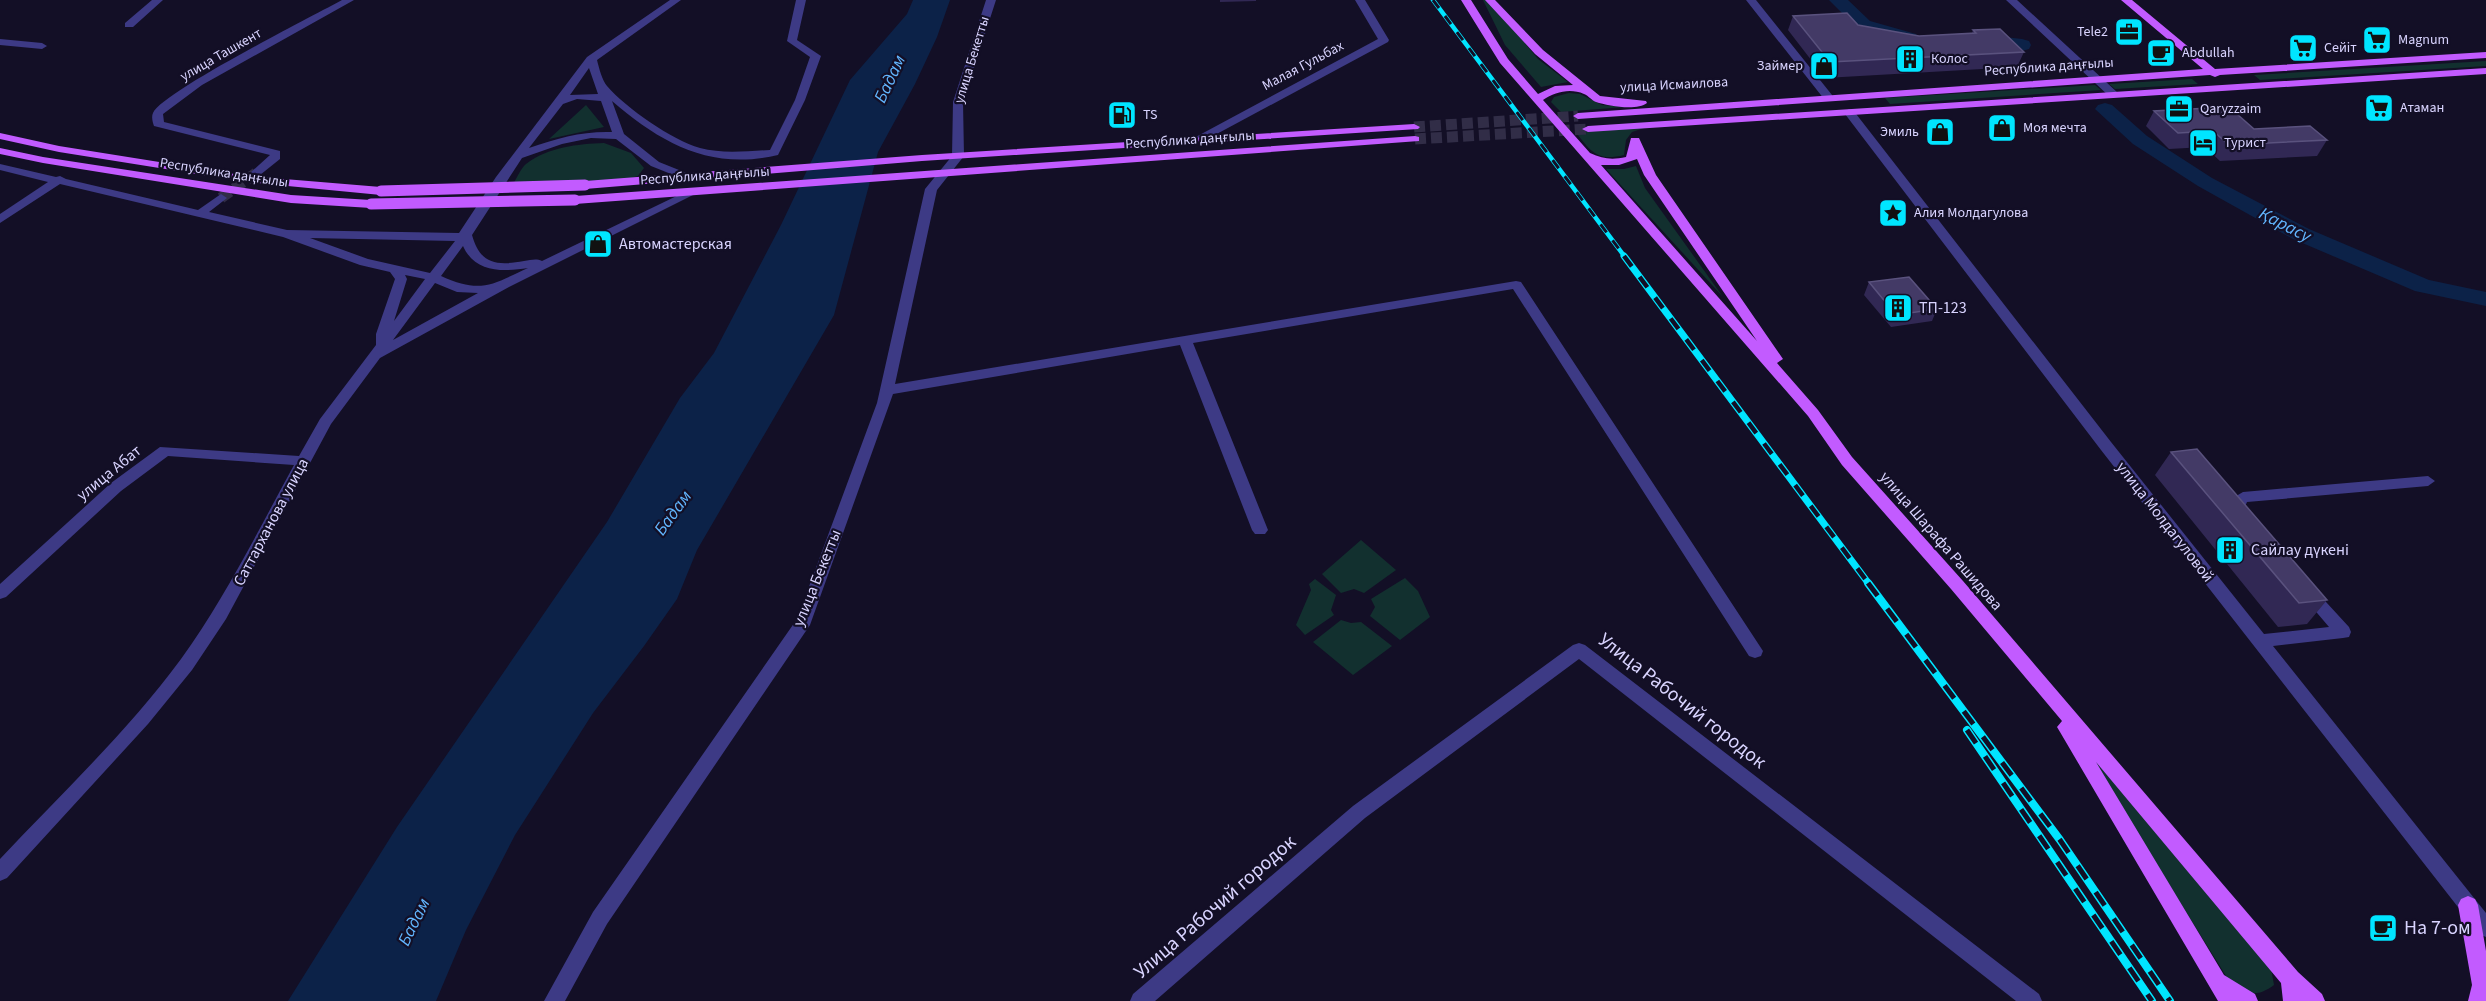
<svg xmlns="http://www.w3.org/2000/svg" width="2486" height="1001" viewBox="0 0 2486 1001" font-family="'Source Sans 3',sans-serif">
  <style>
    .green { fill: #12302f }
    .water { fill: #0c2248 }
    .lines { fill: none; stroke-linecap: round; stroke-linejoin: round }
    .river { fill: #0c2248; fill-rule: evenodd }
    .minor-tunnel { stroke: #312d47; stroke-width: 11; stroke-dasharray: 11 5; stroke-linecap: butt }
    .major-tunnel { stroke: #312d47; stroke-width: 11; stroke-dasharray: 11 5; stroke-linecap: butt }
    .minor { fill: #3d3a85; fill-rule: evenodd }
    .major { fill: #c25bff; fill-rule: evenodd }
    .rail-far2-casing { stroke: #00e5ff; stroke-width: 4.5 }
    .rail-far1-casing { stroke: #00e5ff; stroke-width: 7 }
    .rail-casing { stroke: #00e5ff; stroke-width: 8 }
    .rail-far2 { stroke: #130f26; stroke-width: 3; stroke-dasharray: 10; stroke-linecap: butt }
    .rail-far1 { stroke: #130f26; stroke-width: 4.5; stroke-dasharray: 13; stroke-linecap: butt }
    .rail { stroke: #130f26; stroke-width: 5; stroke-dasharray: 16; stroke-linecap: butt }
    .major-bridge { stroke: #c25bff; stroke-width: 11 }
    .wall { fill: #312854 }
    .building { fill: #433a66; stroke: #5a527e; stroke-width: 1.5 }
    .labels { text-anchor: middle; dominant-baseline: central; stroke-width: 4.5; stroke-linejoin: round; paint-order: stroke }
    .far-poi-label { font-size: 14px; fill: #d9d4ff; stroke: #130f26; text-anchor: start }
    .far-street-label { font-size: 14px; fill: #d9d4ff; stroke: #130f26 }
    .poi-label { font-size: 16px; fill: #d9d4ff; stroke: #130f26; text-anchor: start }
    .street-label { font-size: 16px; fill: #d9d4ff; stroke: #130f26 }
    .water-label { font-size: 18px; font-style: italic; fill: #62b6ff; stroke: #130f26 }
    .near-street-label { font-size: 20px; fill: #d9d4ff; stroke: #130f26 }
    .near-poi-label { font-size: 20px; fill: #d9d4ff; stroke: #130f26; text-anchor: start }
  </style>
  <rect width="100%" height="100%" fill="#130f26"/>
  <path class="green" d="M1483,0H1489L1538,59L1568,82L1541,87L1505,45Z
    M2486,61V66L2260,80L2254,75Z
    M2192,79L2198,84L2115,89L2109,84Z
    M2095,85L2101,90L1890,104L1885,98Z
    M1569,93L1580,94L1602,105L1625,107L1561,112L1551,102L1554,97Z
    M586,105L604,127L549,139Z
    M1653,125L1632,132L1626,140L1624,155C1597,162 1590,151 1575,131Z
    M604,143L631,153L644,168L638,176L625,180L513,184C517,178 521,168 526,164C548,147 578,144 604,143Z
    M1636,166L1645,188L1723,297L1606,169H1624Z
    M1361,540L1396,570L1364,593L1354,589L1341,593L1322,574Z
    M1405,578L1418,591L1430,617L1400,640L1370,616L1375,607L1371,599Z
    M1315,579L1336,595L1331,610L1334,615L1305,635L1296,625L1311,590L1309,584Z
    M1341,620L1351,623L1361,622L1392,646L1353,675L1313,642Z
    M2081,743L2271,968L2274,985C2254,1000 2243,993 2226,976Z"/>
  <path class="water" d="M913,0H950L937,37L915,84L878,152L834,315L697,550L677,599L644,646L593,713L515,835L466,930L436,1001H288L397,827L607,522L680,398L714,353L781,225L850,80L907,14Z"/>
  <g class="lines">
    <path class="river" d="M1829,0H1848L1870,21L1916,34L1919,38L1916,42L1910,43L1858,29Z
      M1979,34L2022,39L2029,41L2031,45L2029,49L2022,51L1973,43L1970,39L1973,35Z
      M2105,103L2112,105L2147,136L2212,178L2309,229L2429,280L2486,292V306L2415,291L2293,239L2198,186L2133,144L2095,109L2098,105Z"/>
    <path class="minor-tunnel" d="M221,198L256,173"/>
    <path class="major-tunnel" d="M1414,127L1578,116
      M1415,139L1588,129"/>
    <path class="minor" d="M152,0H163L133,27H125V23Z
      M342,0H354L202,85L163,114L164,122L280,151V159L260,175H252L250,173L270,155L154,126C153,123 151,117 153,113C162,92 313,16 342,0Z
      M670,0H681L597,60C599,68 602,80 607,86C626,108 672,140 700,148C722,154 747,151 770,150L795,100L810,57L787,41L796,0H806L797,40L821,56L805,100L778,155C710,171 661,143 612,101L624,134L659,162L694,176V180H686L651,166L616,139L591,138L562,144L522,158L472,235C480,264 496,266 524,261C531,260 536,258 542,261L687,191H695L697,193L509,287L380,358L331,424L226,619L192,670L148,724L7,878L0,881V859C61,794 129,730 181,659C225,598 258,531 294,465L168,456L121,491L6,597L0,599V584L111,483L160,447L299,456L320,419L376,345V334L395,279L390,272L360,265L283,237L60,184L0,223V214L48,182L0,170V164L56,177L60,176L66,179L198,210L221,194L227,198L209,212L287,230L459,233L496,177L587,57ZM589,68L598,94L570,95ZM577,99L601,101L612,132C583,131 557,138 529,148L563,104ZM310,238L455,241L430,273L368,259ZM463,246C475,273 503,272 528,268C491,285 481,294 441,276ZM405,275L425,279L394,321L407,279ZM435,283L457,292L478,293L393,340Z
      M986,0H996L963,102L964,156L937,190L895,384L1516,281L1521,282L1763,651L1761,656L1755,658L1749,656L1513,289L1193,343L1268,530L1265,534H1255L1252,530L1180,345L893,394L810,625L607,924L565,1001H544L593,912L797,619L877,403L925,189L952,156L953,102Z
      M1355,0H1365L1389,40L1388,42L1200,143H1192V139L1378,39Z
      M1746,0H1756L1832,95V99H1824Z
      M2006,0H2017L2118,93V97H2110Z
      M0,39L42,43L47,46L42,49L0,45Z
      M1849,109L1853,110L2111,442L2264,634L2329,627L2301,594L2303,590H2315L2349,627L2351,632L2349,637L2343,638L2273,646L2486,913V937L2479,934L2101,450L1845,114L1844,112Z
      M2428,476L2435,481L2428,486L2247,502L2244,509L2248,515L2245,519C2236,522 2233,518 2228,510L2231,499L2243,492Z
      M1579,643L1585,645L2039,994L2042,1001H2016L1579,659L1365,818L1155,1001H1130L1133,994L1353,806L1573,645Z"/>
    <path class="major" d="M1461,0H1471L1508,59L1538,94L1555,86L1573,85L1535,54L1485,0H1495L1543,50L1600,96L1646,101L1647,103C1637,111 1608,106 1596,102C1591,100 1589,96 1584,94C1570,88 1555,92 1543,100L1590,153C1603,159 1612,160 1626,157L1631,138H1639L1656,175L1783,359L1777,363L1818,410L1852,457L1963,581L2298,972L2322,994L2325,1001H2283L2281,983L2096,762L2224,975L2255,994L2258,1001H2218L2060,732L2057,727L2062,721L1951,589L1842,465L1808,416L1500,63ZM1637,159L1644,175L1757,341L1601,165H1619Z
      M2121,0H2132L2215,69L2486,52V58L2220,75L2215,77L2210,75L1578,119L1573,116L1578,113L2203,69Z
      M2486,68V74L1588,132L1582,129L1588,126Z
      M1414,124L1420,127L1418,129L922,161L585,189L579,185L585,181L922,155Z
      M0,133L59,146L247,176L381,187L387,191L381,195L247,182L59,152L0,139Z
      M1415,136L1419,137V141L575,204L569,200L575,196Z
      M0,148L43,157L291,195L371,200L377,204L371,208L291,203L43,163L0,154Z
      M2468,896L2475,899L2478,905L2486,951V1001H2468L2472,985L2458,905L2461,899Z"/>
    <g class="rail-far2-casing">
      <path id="rail-far2" d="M1433,0L1625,257"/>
    </g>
    <g class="rail-far1-casing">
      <path id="rail-far1" d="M1624,256L1869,584"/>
    </g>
    <g class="rail-casing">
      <path id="rail" d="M1868,583L2060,840L2170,1001
        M1967,730L2152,1001"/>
    </g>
    <use href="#rail-far2" class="rail-far2"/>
    <use href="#rail-far1" class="rail-far1"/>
    <use href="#rail" class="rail"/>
    <path class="major-bridge" d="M381,191L585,185
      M371,204L575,200"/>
  </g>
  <path class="wall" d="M1220,0H1256V1L1220,2Z
    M1793,16L1919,36L1972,33L1973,30L2024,52L2017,67L1825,78L1788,30Z
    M2154,111L2254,129L2327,140L2317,156L2220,161L2205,147L2169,149L2146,126Z
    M1869,282L1937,309L1932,321L1891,327L1864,295Z
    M2171,452L2327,600L2307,624L2278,627L2155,475Z"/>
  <path class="building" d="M1847,13L1858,25L1919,36L1976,33L1973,30L2000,29L2024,52L1830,62L1793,16Z
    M2229,107L2254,129L2310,126L2327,140L2229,145L2213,131L2178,133L2154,111Z
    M1909,277L1937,309L1896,315L1869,282Z
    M2197,449L2327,600L2299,603L2171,452Z"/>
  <defs>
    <g id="office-square" transform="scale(1.5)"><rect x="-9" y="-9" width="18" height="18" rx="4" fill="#00e5ff" stroke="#130f26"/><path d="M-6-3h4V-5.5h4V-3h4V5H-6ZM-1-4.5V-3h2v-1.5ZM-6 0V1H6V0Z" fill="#111"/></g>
    <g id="supermarket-square" transform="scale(1.5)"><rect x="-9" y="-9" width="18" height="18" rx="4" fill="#00e5ff" stroke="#130f26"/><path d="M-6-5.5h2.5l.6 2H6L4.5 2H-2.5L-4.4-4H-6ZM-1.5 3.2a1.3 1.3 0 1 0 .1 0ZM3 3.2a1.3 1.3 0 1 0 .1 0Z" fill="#111"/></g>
    <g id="cafe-square" transform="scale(1.5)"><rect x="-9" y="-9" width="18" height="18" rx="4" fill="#00e5ff" stroke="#130f26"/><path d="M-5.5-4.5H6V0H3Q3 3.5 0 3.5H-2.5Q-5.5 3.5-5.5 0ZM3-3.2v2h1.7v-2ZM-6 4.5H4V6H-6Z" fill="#111"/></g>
    <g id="building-square" transform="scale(1.5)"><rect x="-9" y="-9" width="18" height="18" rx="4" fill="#00e5ff" stroke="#130f26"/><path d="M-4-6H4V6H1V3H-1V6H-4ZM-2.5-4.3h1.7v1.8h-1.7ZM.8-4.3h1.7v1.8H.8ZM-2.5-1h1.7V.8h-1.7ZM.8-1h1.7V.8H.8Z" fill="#111"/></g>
    <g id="shop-square" transform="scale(1.5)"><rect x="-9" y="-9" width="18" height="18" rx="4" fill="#00e5ff" stroke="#130f26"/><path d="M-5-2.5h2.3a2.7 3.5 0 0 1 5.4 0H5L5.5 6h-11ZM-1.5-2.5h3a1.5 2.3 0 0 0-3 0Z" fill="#111"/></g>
    <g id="fuel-square" transform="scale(1.5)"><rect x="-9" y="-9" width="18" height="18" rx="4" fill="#00e5ff" stroke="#130f26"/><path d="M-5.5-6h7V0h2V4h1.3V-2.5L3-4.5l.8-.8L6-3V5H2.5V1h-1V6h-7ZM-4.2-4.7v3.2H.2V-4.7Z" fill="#111"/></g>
    <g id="hotel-square" transform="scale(1.5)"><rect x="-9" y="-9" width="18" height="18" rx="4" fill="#00e5ff" stroke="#130f26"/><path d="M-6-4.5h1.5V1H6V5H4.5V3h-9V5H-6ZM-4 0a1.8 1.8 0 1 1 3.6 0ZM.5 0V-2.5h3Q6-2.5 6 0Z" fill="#111"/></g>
    <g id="sight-square" transform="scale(1.5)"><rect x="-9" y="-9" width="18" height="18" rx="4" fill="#00e5ff" stroke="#130f26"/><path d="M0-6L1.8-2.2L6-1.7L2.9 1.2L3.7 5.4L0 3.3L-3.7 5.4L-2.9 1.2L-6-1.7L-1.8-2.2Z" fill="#111"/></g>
  </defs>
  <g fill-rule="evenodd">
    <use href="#office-square" x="2129" y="32"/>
    <use href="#supermarket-square" x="2377" y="40"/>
    <use href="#supermarket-square" x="2303" y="48"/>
    <use href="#cafe-square" x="2161" y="53"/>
    <use href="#building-square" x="1910" y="59"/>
    <use href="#shop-square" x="1824" y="66"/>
    <use href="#supermarket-square" x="2379" y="108"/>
    <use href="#office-square" x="2179" y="109"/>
    <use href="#fuel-square" x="1122" y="115"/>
    <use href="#shop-square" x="2002" y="128"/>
    <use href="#shop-square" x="1940" y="132"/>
    <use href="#hotel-square" x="2203" y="143"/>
    <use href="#sight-square" x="1893" y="213"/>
    <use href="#shop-square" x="598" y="244"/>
    <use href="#building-square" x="1898" y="308"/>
    <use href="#building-square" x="2230" y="550"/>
    <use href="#cafe-square" x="2383" y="928"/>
  </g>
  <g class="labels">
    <g class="far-poi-label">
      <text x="2108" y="32" text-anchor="end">Tele2</text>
      <text x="2398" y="40">Magnum</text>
      <text x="2324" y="48">Сейіт</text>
      <text x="2182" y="53">Аbdullah</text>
      <text x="1931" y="59">Колос</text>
      <text x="1803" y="66" text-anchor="end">Займер</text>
      <text x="2400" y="108">Атаман</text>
      <text x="2200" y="109">Qaryzzaim</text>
      <text x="1143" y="115">TS</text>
      <text x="2023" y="128">Моя мечта</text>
      <text x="1919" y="132" text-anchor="end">Эмиль</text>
      <text x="2224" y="143">Турист</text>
      <text x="1914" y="213">Алия Молдагулова</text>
    </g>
    <g class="far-street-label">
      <text transform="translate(221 55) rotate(-30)">улица Ташкент</text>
      <text transform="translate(972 60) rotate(-73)">улица Бекетты</text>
      <text transform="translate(1303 66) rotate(-28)">Малая Гульбах</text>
      <text transform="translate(2049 67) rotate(-4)">Республика даңғылы</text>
      <text transform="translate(1674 85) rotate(-3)">улица Исмаилова</text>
      <text transform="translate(1190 140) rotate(-4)">Республика даңғылы</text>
      <text transform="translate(224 173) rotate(9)">Республика даңғылы</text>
      <text transform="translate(705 176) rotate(-4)">Республика даңғылы</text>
    </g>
    <g class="poi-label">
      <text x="619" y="244">Автомастерская</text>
      <text x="1919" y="308">ТП-123</text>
      <text x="2251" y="550">Сайлау дүкені</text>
    </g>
    <g class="street-label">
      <text transform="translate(109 473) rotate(-39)">улица Абат</text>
      <text transform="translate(271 522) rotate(-62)">Саттарханова улица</text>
      <text transform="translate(2165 522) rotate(52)">улица Молдагуловой</text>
      <text transform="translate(1941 541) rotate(49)">улица Шарафа Рашидова</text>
      <text transform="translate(817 578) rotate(-68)">улица Бекетты</text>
    </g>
    <g class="water-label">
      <text transform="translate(890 79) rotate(-65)">Бадам</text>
      <text transform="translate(2285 225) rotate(27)">Қарасу</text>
      <text transform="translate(673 513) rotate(-54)">Бадам</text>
      <text transform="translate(414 922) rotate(-64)">Бадам</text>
    </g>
    <g class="near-street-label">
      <text transform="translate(1682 701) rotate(38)">Улица Рабочий городок</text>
      <text transform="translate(1215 907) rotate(-41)">Улица Рабочий городок</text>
    </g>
    <g class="near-poi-label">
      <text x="2404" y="928">На 7-ом</text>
    </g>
  </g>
</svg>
